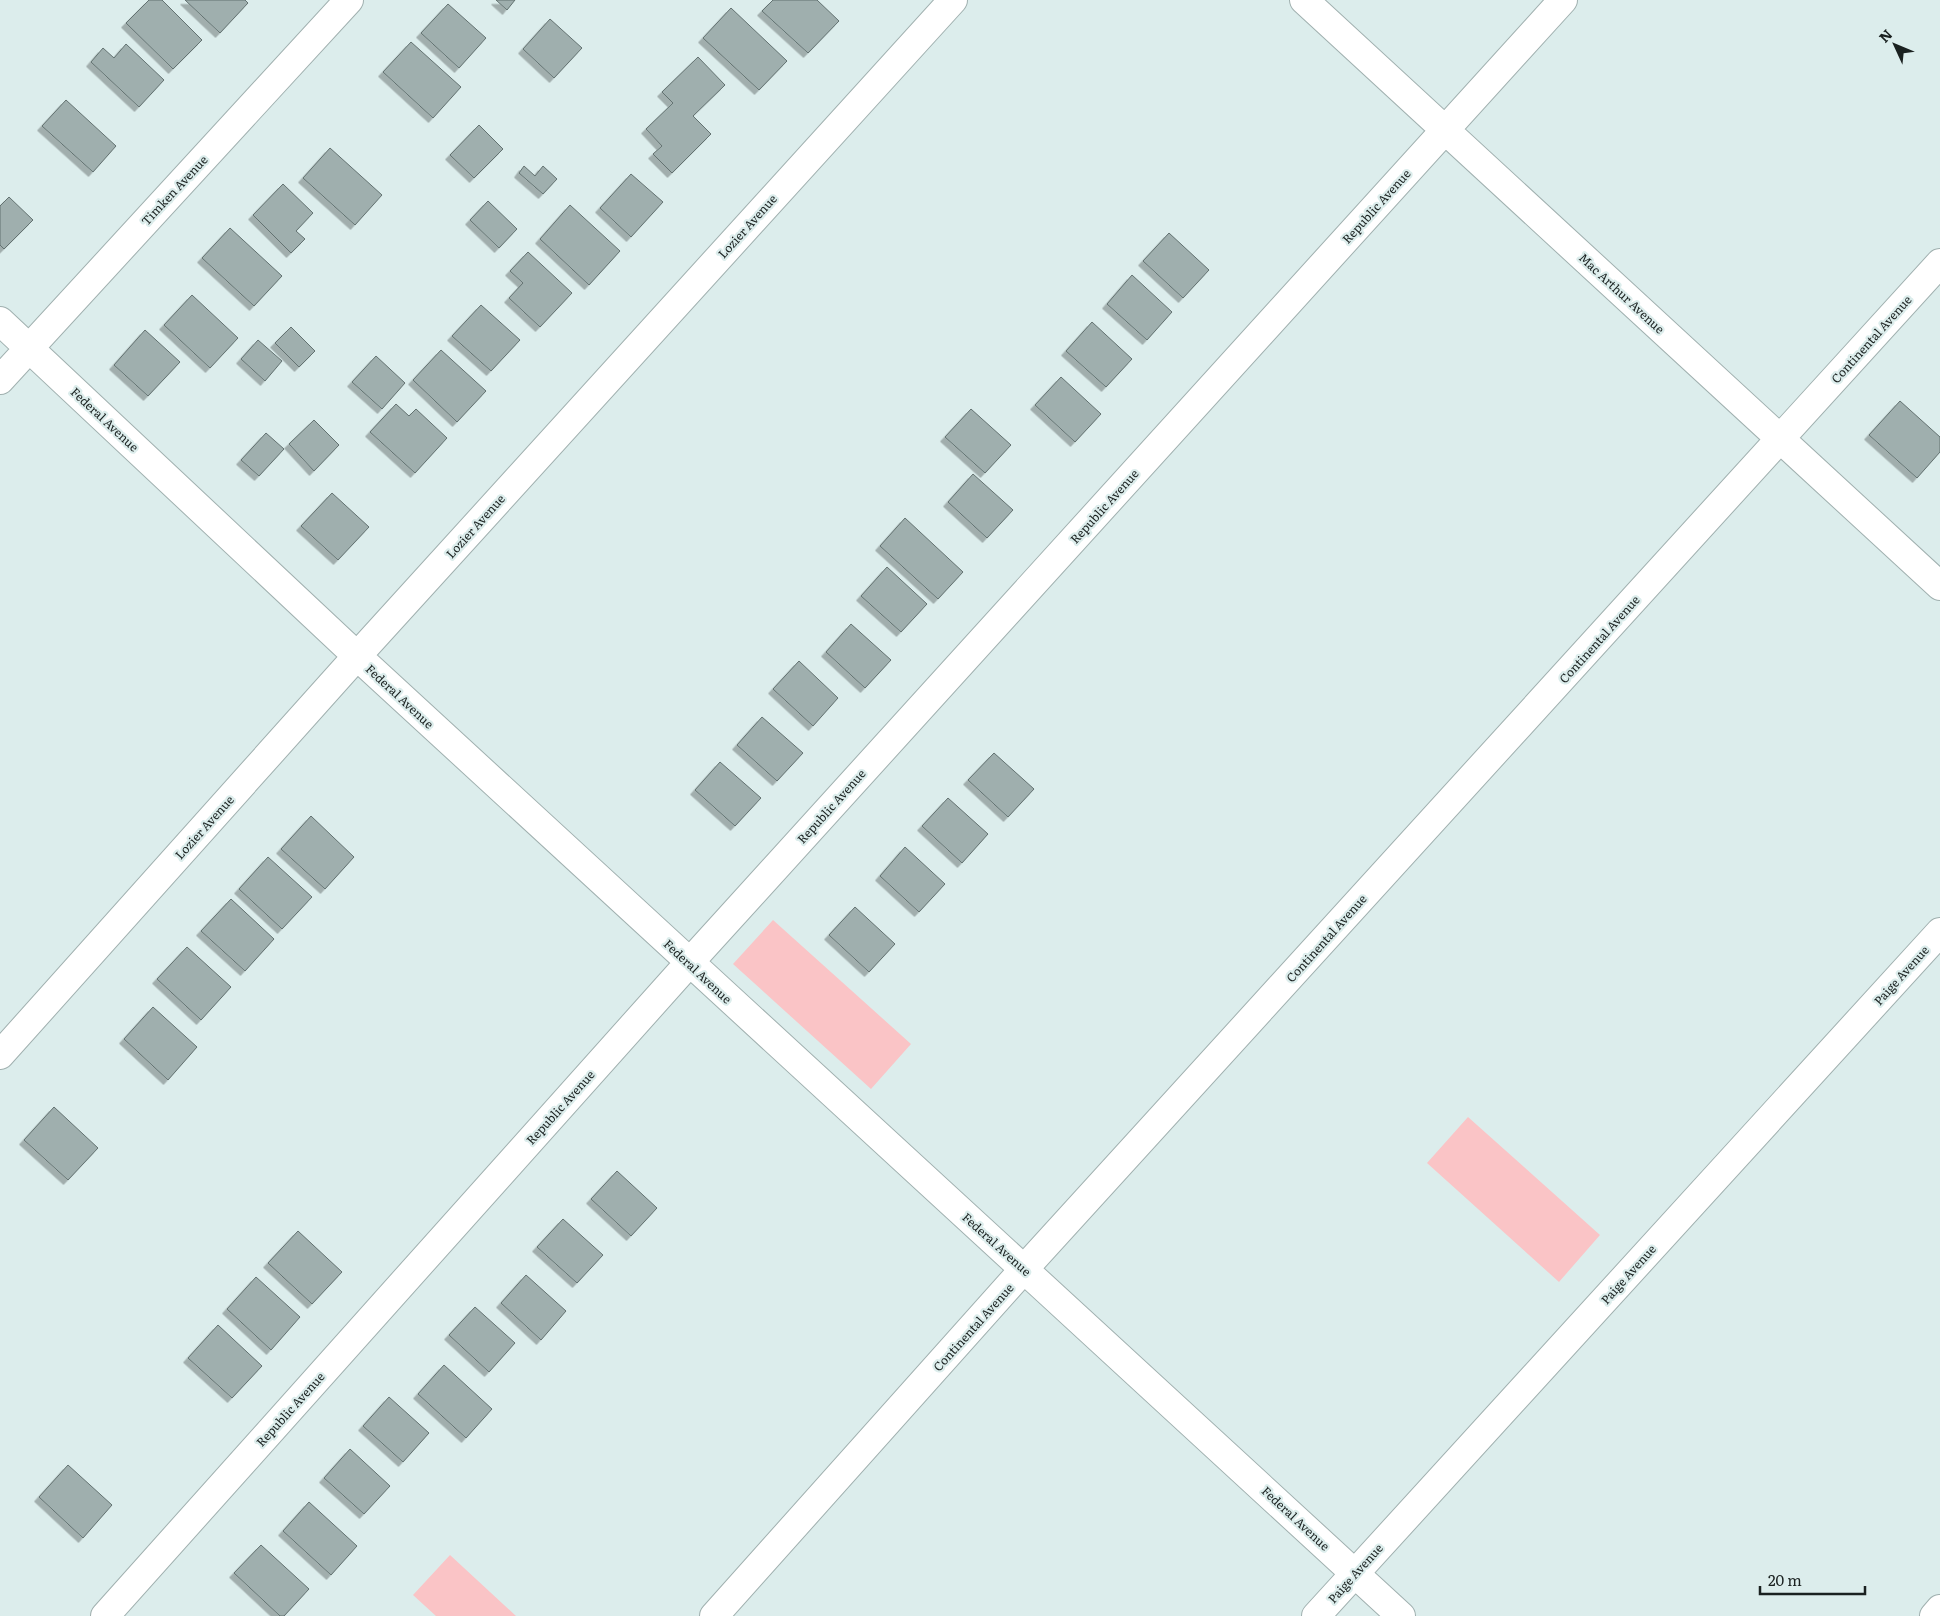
<svg xmlns="http://www.w3.org/2000/svg" width="1940" height="1616" viewBox="0 0 1940 1616" font-family="Literata,serif">
  <style>
    .green { fill: #fac4c6 }
    .building { fill: #9fafae; stroke: #637271; filter: url(#shadow) }
    .lines { fill: none; stroke-linecap: round; stroke-linejoin: round }
    .minor-casing { stroke: #a0b0af; stroke-width: 30 }
    .secondary-casing { stroke: #a0b0af; stroke-width: 30 }
    .minor { stroke: #fff; stroke-width: 28 }
    .secondary { stroke: #fff; stroke-width: 28 }
    .labels { text-anchor: middle; dominant-baseline: central; stroke-width: 4.5; stroke-linejoin: round; paint-order: stroke }
    .street-label { font-size: 12px; fill: #1a2120; stroke: #dcedec }
  </style>
  <defs>
    <filter id="shadow"><feDropShadow dx="-4.5" dy="4.5" stdDeviation="0" flood-color="#0004"/></filter>
  </defs>
  <rect width="100%" height="100%" fill="#dcedec"/>
  <path class="green" d="M773,920L911,1044L871,1089L733,964Z
    M1468,1117L1600,1235L1559,1282L1427,1163Z
    M450,1555L516,1616H436L413,1595Z"/>
  <path class="building" d="M149,0H162L202,40L173,69L126,23Z
    M185,0H245L248,3L220,33Z
    M496,0H515L507,10Z
    M773,0H817L839,21L808,53L762,11Z
    M448,4L486,38L459,68L421,33Z
    M731,8L787,61L759,90L703,38Z
    M550,19L582,48L554,78L523,49Z
    M411,42L461,87L433,118L383,72Z
    M126,44L164,80L139,107L91,62L103,48L114,58Z
    M698,57L725,85L693,116L711,134L672,173L653,154L662,146L646,129L673,103L662,92Z
    M66,100L116,146L93,172L42,126Z
    M479,125L503,149L474,178L450,155Z
    M330,148L382,195L355,225L303,178Z
    M524,166L535,176L543,166L557,179L543,194L519,173Z
    M631,174L663,202L631,237L600,208Z
    M283,184L313,213L296,231L305,239L291,253L253,215Z
    M9,197L33,220L4,249L0,245V206Z
    M488,201L517,229L499,248L470,220Z
    M570,205L620,251L589,285L540,239Z
    M230,228L282,276L254,306L202,258Z
    M1169,233L1209,270L1183,298L1143,261Z
    M528,252L572,293L540,327L509,298L523,283L510,271Z
    M1132,275L1172,312L1147,340L1107,304Z
    M192,295L238,338L210,368L164,325Z
    M481,305L520,340L491,371L452,336Z
    M1092,322L1132,359L1106,387L1066,351Z
    M291,327L315,351L299,367L275,343Z
    M145,330L180,362L148,396L114,365Z
    M258,340L282,361L265,381L241,359Z
    M441,350L486,391L457,422L413,380Z
    M376,356L405,383L382,409L352,382Z
    M1061,377L1101,414L1075,442L1035,405Z
    M1900,401L1940,437V452L1917,478L1869,435Z
    M396,404L409,416L416,409L447,438L415,473L370,432Z
    M971,409L1011,445L985,473L945,437Z
    M314,420L339,445L314,471L289,444Z
    M266,433L284,449L259,476L241,460Z
    M973,474L1013,510L987,538L948,502Z
    M332,493L369,527L338,560L301,526Z
    M905,518L963,572L938,599L880,546Z
    M887,567L927,604L901,632L861,596Z
    M851,624L891,660L865,688L826,652Z
    M799,661L838,698L813,726L773,689Z
    M762,717L803,753L777,781L737,745Z
    M994,753L1034,789L1008,817L968,780Z
    M720,762L761,798L735,826L695,790Z
    M948,798L988,834L962,863L922,826Z
    M311,816L354,857L325,889L281,849Z
    M905,847L945,884L919,912L880,876Z
    M268,857L312,897L282,929L239,889Z
    M231,899L274,939L245,971L201,931Z
    M855,907L895,944L869,972L829,935Z
    M187,947L231,987L201,1020L157,979Z
    M153,1007L197,1047L168,1080L124,1039Z
    M54,1107L98,1148L68,1180L24,1140Z
    M617,1171L657,1208L631,1236L591,1199Z
    M563,1219L603,1255L577,1283L537,1247Z
    M298,1231L342,1272L312,1304L268,1263Z
    M526,1275L566,1311L541,1340L501,1303Z
    M256,1277L300,1317L271,1350L227,1309Z
    M475,1307L515,1343L489,1372L449,1335Z
    M218,1325L262,1366L232,1398L188,1358Z
    M444,1365L492,1409L466,1438L418,1394Z
    M389,1397L429,1433L403,1462L363,1426Z
    M350,1449L390,1486L364,1514L324,1478Z
    M68,1465L112,1505L83,1538L39,1497Z
    M309,1502L357,1546L331,1575L283,1531Z
    M261,1545L309,1589L284,1616H280L234,1573Z"/>
  <g class="lines">
    <g class="minor-casing">
      <path id="minor" d="M1304,0L1940,586
        M0,321L357,656L1401,1616
        M0,380L349,0
        M0,1055L357,656L953,0
        M105,1616L689,963L1563,0
        M714,1616L1024,1269L1940,263
        M1316,1616L1940,932"/>
    </g>
    <g class="secondary-casing">
      <path id="secondary" d="M1934,1616L1940,1609"/>
    </g>
    <use href="#minor" class="minor"/>
    <use href="#secondary" class="secondary"/>
  </g>
  <g class="labels">
    <g class="street-label">
      <text transform="translate(174 190) rotate(-47)">Timken Avenue</text>
      <text transform="translate(1376 206) rotate(-48)">Republic Avenue</text>
      <text transform="translate(747 226) rotate(-48)">Lozier Avenue</text>
      <text transform="translate(1622 293) rotate(43)">Mac Arthur Avenue</text>
      <text transform="translate(1871 339) rotate(-48)">Continental Avenue</text>
      <text transform="translate(105 419) rotate(43)">Federal Avenue</text>
      <text transform="translate(1104 506) rotate(-48)">Republic Avenue</text>
      <text transform="translate(475 526) rotate(-48)">Lozier Avenue</text>
      <text transform="translate(1599 639) rotate(-48)">Continental Avenue</text>
      <text transform="translate(400 696) rotate(43)">Federal Avenue</text>
      <text transform="translate(831 806) rotate(-48)">Republic Avenue</text>
      <text transform="translate(204 827) rotate(-48)">Lozier Avenue</text>
      <text transform="translate(1326 938) rotate(-48)">Continental Avenue</text>
      <text transform="translate(698 971) rotate(43)">Federal Avenue</text>
      <text transform="translate(1901 975) rotate(-48)">Paige Avenue</text>
      <text transform="translate(560 1107) rotate(-48)">Republic Avenue</text>
      <text transform="translate(997 1244) rotate(42)">Federal Avenue</text>
      <text transform="translate(1628 1274) rotate(-48)">Paige Avenue</text>
      <text transform="translate(973 1327) rotate(-48)">Continental Avenue</text>
      <text transform="translate(290 1409) rotate(-48)">Republic Avenue</text>
      <text transform="translate(1296 1518) rotate(43)">Federal Avenue</text>
      <text transform="translate(1355 1573) rotate(-48)">Paige Avenue</text>
    </g>
  </g>
  <g transform="translate(1895 45) rotate(314)" stroke="#dcedec" stroke-width="4" paint-order="stroke">
  <path d="M0-4L9 19L0 12L-9 19Z" fill="#1a2120"/>
  <text y="-8" font-size="14" font-weight="bold" text-anchor="middle" fill="#1a2120">N</text>
  </g>
  <path d="M1760 1586v8h105v-8" fill="none" stroke="#1a2120" stroke-width="2.5"/>
  <text x="1768" y="1586" font-size="15" fill="#1a2120" stroke="#dcedec" stroke-width="4" paint-order="stroke">20 m</text>
</svg>
